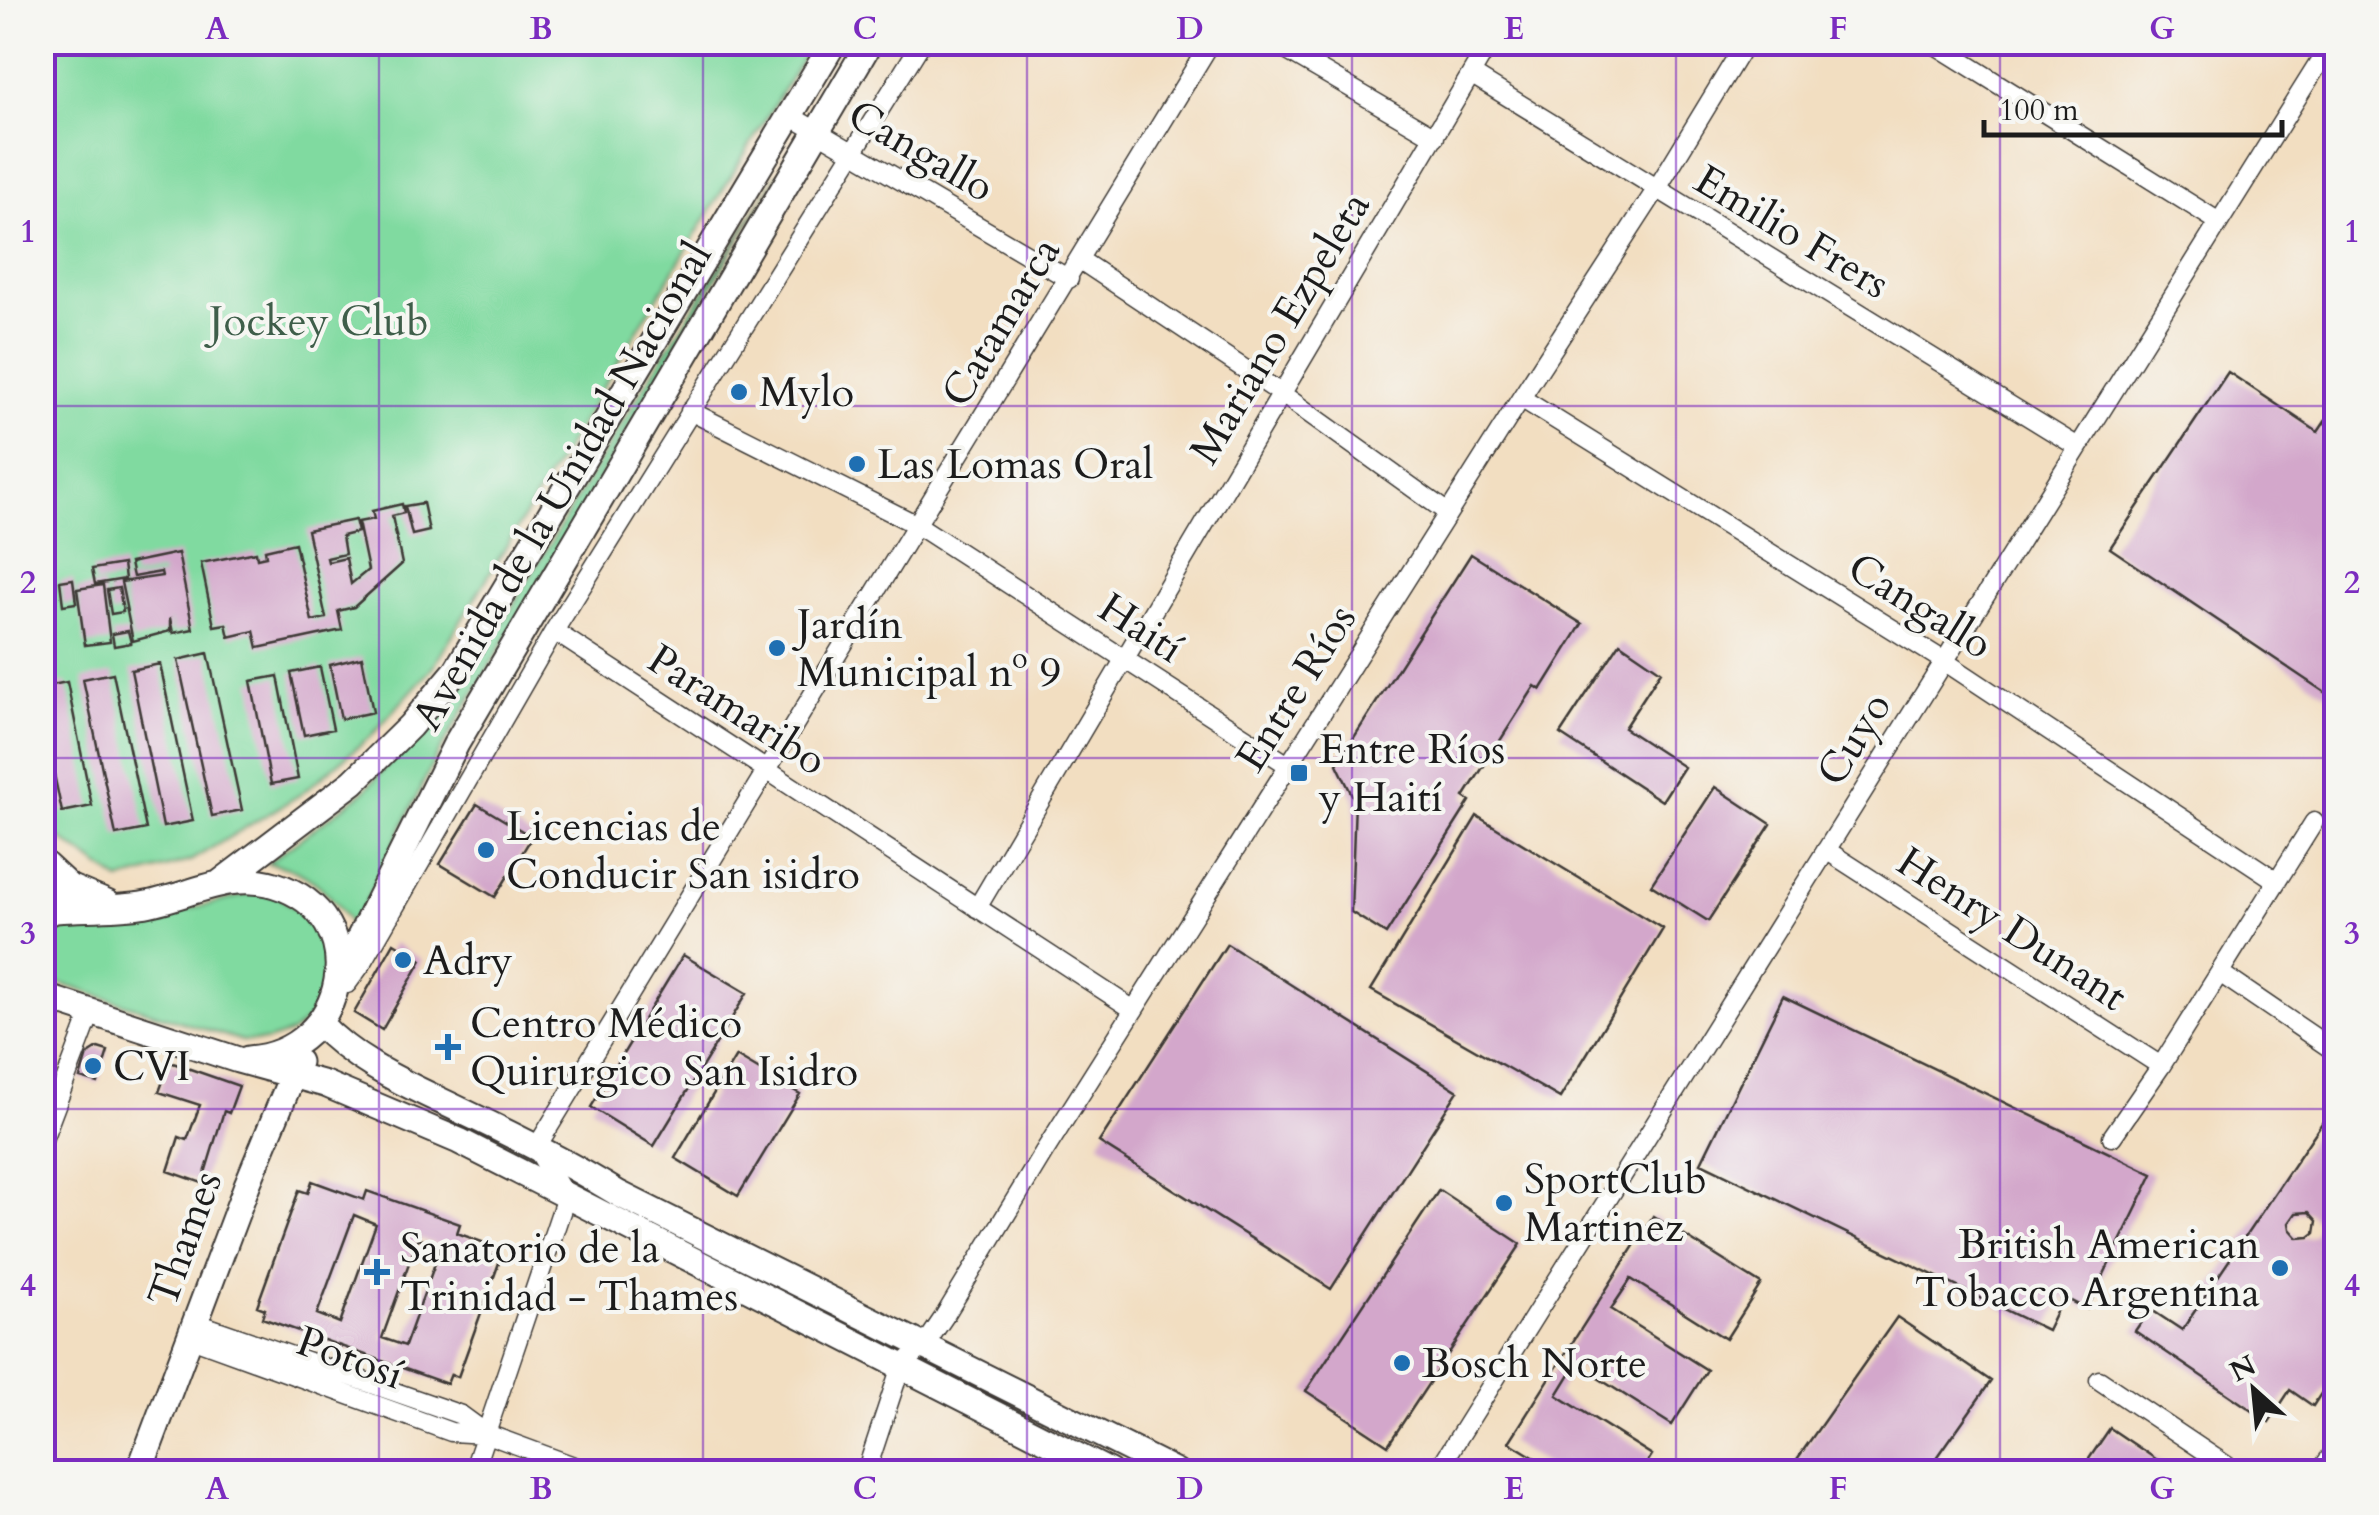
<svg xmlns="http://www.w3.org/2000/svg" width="2379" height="1515" viewBox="0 0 2379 1515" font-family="Cardo,serif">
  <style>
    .green { fill: #80daa0; stroke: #4e7b5e; stroke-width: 2.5 }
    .building { fill: #d3a7cb; fill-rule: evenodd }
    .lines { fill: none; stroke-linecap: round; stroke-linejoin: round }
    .street-casing { stroke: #3c3935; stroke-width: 21 }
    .secondary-casing { stroke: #3c3935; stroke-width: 29 }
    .street { stroke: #fff; stroke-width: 18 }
    .secondary { stroke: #fff; stroke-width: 25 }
    .grid { fill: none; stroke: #7b2cbf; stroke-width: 2.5; stroke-opacity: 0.55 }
    .poi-dot { fill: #1f6fb2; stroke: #f6f6f2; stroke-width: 4 }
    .labels { text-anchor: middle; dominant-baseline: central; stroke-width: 8; stroke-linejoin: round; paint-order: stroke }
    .street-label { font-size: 42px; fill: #1c1c1c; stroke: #f6f6f2 }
    .park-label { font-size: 42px; fill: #3f5e4a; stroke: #f6f6f2 }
    .poi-label { font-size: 42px; fill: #1c1c1c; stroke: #f6f6f2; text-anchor: start }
    .neatline { fill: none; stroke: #7b2cbf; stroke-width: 4 }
    .grid-label { font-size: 32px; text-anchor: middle; font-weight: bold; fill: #7b2cbf }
  </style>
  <rect width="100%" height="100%" fill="#f6f6f2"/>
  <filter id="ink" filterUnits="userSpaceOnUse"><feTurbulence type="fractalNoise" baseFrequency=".01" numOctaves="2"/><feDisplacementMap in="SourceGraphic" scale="20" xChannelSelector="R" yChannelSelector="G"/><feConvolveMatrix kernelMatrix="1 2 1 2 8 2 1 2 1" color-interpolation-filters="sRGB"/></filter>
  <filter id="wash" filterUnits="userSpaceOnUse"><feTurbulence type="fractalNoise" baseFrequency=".0048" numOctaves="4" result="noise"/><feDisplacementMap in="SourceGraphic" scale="40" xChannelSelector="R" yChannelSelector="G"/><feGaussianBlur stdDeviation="2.25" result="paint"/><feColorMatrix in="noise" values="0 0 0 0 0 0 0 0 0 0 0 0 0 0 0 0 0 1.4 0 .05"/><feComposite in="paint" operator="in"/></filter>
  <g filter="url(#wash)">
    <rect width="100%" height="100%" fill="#f2dec1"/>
    <path class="green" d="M43,43H812L433,667L371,736L301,794L190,861L120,881L43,826Z
      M778,173L434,761L353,929C332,893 310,870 267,863L361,794L472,674L648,380Z
      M254,893L278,896L316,924L331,971L311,1017L292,1033L267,1041H242L58,983L43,973V935L49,929L138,922Z"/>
    <g id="blocks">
      <path class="building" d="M2228,372L2318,432L2336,405V700L2110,548Z
        M423,503L429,531L412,535L405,506Z
        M402,504L404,513L392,516L402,564L354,607L338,611L342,630L258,648L254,631L229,637L226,624L214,626L201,563L256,552L257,558L266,556L265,550L295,543L312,621L326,618L307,530L355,520L358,532L342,536L345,554L327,558L328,562L346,558L351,584L368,570L358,522L374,519L372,511Z
        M178,553L193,629L173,633L170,618V631L133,641L121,582L162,576L161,572L133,577L130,563Z
        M1471,554L1582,624L1541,690L1535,686L1464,797L1470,801L1386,934L1351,912L1355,801L1337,764Z
        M123,564L125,579L95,584L92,569Z
        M73,579L76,603L63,605L60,581Z
        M103,585L110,642L85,645L77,589Z
        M119,588L123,612L111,614L107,590Z
        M128,631L131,643L114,646L112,634Z
        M1620,643L1661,671L1624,728L1684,767L1662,801L1560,734Z
        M208,653L242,810L212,816L178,660Z
        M362,657L373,712L341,719L330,665Z
        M160,664L193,821L163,827L131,670Z
        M320,667L333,729L304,735L291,673Z
        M113,673L146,829L116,835L83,679Z
        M278,676L298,779L271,784L251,681Z
        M67,682L92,806L62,812L42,717V687Z
        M1715,787L1771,824L1708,921L1651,885Z
        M477,804L532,837L495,897L440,864Z
        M1477,816L1663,929L1560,1098L1371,990Z
        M394,943L422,960L382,1030L354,1013Z
        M1227,944L1458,1091L1331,1289L1099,1142Z
        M683,955L747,993L654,1146L591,1107Z
        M1783,996L2153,1174L2087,1309L2063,1297L2047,1330L1701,1163Z
        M42,1015L60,1019L52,1052L42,1049Z
        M98,1048L108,1051L98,1083L80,1078L87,1055Z
        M736,1056L800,1094L738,1196L675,1158Z
        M170,1062L239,1086L229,1113L224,1111L202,1183L168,1171L179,1137L187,1140L200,1105L159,1092Z
        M2328,1114L2336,1120V1370L2313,1406L2290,1390L2269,1422L2135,1331L2150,1309L2182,1330ZM2309,1212L2317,1221L2315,1233L2310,1237L2298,1238L2290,1229L2289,1223L2296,1213Z
        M312,1181L364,1200L367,1191L460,1224L457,1233L496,1247L493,1258L500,1260L458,1377L451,1374L447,1384L262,1318L265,1309L257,1306L299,1190L308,1193ZM354,1215L376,1224L340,1323L317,1314ZM418,1238L441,1247L405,1346L382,1338Z
        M1439,1190L1521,1244L1388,1445L1306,1391Z
        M1653,1216L1761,1284L1726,1339L1631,1279L1611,1309L1707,1370L1672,1425L1576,1364L1557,1395L1652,1455L1641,1472H1558L1509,1442Z
        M1897,1317L1991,1381L1927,1472H1788Z
        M2110,1428L2175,1472H2080Z"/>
    </g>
  </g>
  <g filter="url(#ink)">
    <use href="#blocks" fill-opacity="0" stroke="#3c3935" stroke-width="2.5"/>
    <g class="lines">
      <g class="street-casing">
        <path id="street" d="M1272,42L1435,137
          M1931,42L2219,222
          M1471,74L2078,447
          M789,115L1069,279
          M1080,260L1282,394L1448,513
          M1521,398L1944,661L2277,881
          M690,411L919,526L1288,765
          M554,631L1134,1010
          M1826,850L2161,1066
          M977,908L1490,42
          M2220,973L2336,1052
          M347,984L363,962L554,631L922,42
          M2112,1137L2161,1066L2314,822
          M42,1142L92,1010
          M197,1323L461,1415L487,1434L590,1472
          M191,1338L451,1432L486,1434
          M2099,1380L2236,1472
          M473,1472L566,1197L536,1148L1211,42
          M866,1472L901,1366L925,1345L944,1317L1044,1152L1521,398L1656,190L1746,42
          M1437,1472L2332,42
          M2320,1472L2336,1449"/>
      </g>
      <g class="secondary-casing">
        <path id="secondary" d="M42,862L69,887
          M221,882L353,782L410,726L456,671L834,42
          M42,885L69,887L107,903
          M42,914L56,910C84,908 113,909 141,905C187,898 228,870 275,885C375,916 349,1052 248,1059
          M339,979L456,744L870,42
          M42,996L238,1060L325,1084L459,1141L1109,1472
          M319,1023C358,1065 411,1086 462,1111C515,1136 569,1163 619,1194L1176,1472
          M139,1472L247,1185L298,1062"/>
      </g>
      <use href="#street" class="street"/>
      <use href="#secondary" class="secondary"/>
    </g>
  </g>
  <path class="grid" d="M379,42V1472M703,42V1472M1027,42V1472M1352,42V1472M1676,42V1472M2000,42V1472M42,406H2336M42,758H2336M42,1109H2336"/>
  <g class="poi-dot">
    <circle cx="739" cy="392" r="10"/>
    <circle cx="857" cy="464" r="10"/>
    <circle cx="777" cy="648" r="10"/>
    <rect x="1289" y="763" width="20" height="20" rx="5"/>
    <circle cx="486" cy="850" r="10"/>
    <circle cx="403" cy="960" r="10"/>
    <path d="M443 1032h10v10h10v10h-10v10h-10v-10h-10v-10h10z"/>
    <circle cx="93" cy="1066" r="10"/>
    <circle cx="1504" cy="1203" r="10"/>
    <circle cx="2280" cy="1268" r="10"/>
    <path d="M372 1257h10v10h10v10h-10v10h-10v-10h-10v-10h10z"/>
    <circle cx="1402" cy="1363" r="10"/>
  </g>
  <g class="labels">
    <g class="street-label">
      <text transform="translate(921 151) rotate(30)">Cangallo</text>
      <text transform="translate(1792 232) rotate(31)">Emilio Frers</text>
      <text transform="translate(1001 322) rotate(-59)">Catamarca</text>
      <text transform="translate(1280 328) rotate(-59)">Mariano Ezpeleta</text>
      <text transform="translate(562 486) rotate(-60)">Avenida de la Unidad Nacional</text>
      <text transform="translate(1920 606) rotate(32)">Cangallo</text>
      <text transform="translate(1141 628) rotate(33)">Haití</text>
      <text transform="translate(1296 688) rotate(-58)">Entre Ríos</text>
      <text transform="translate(737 710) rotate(33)">Paramaribo</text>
      <text transform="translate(1854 739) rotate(-58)">Cuyo</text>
      <text transform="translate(2012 929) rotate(33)">Henry Dunant</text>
      <text transform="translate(185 1239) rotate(-70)">Thames</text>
      <text transform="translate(350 1358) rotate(20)">Potosí</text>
    </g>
    <g class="park-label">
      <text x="319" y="321">Jockey Club</text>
    </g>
    <g class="poi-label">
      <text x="759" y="392">Mylo</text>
      <text x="877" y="464">Las Lomas Oral</text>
      <text x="797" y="624">Jardín<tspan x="797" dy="48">Municipal nº 9</tspan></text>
      <text x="1319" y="749">Entre Ríos<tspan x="1319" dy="48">y Haití</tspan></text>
      <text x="506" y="826">Licencias de<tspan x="506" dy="48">Conducir San isidro</tspan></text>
      <text x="423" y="960">Adry</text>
      <text x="470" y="1023">Centro Médico<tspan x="470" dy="48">Quirurgico San Isidro</tspan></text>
      <text x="113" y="1066">CVI</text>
      <text x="1524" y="1179">SportClub<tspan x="1524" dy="48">Martinez</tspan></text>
      <text x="2260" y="1244" text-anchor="end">British American<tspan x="2260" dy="48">Tobacco Argentina</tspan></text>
      <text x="400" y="1248">Sanatorio de la<tspan x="400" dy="48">Trinidad - Thames</tspan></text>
      <text x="1422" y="1363">Bosch Norte</text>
    </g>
  </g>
  <rect width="2379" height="1515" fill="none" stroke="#f6f6f2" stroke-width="110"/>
  <g transform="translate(2254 1390) rotate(333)" stroke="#f6f6f2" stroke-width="8" paint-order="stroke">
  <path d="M0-8L18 38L0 25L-18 38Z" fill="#1c1c1c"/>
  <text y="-15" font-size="28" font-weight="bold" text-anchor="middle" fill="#1c1c1c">N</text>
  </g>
  <path d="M1984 120v15h298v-15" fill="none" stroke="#1c1c1c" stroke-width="5"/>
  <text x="1999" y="120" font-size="30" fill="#1c1c1c" stroke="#f6f6f2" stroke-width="8" paint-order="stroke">100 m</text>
  <rect x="55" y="55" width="2269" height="1405" class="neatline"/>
  <g class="grid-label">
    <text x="217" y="39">A</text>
    <text x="541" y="39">B</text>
    <text x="865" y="39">C</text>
    <text x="1190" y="39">D</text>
    <text x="1514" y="39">E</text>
    <text x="1838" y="39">F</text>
    <text x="2162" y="39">G</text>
    <text x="28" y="242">1</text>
    <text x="2352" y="242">1</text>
    <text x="28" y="593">2</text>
    <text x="2352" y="593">2</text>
    <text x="28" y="944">3</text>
    <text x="2352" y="944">3</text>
    <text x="28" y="1296">4</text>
    <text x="2352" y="1296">4</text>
    <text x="217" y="1499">A</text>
    <text x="541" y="1499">B</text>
    <text x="865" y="1499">C</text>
    <text x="1190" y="1499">D</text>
    <text x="1514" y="1499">E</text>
    <text x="1838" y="1499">F</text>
    <text x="2162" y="1499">G</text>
  </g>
</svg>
